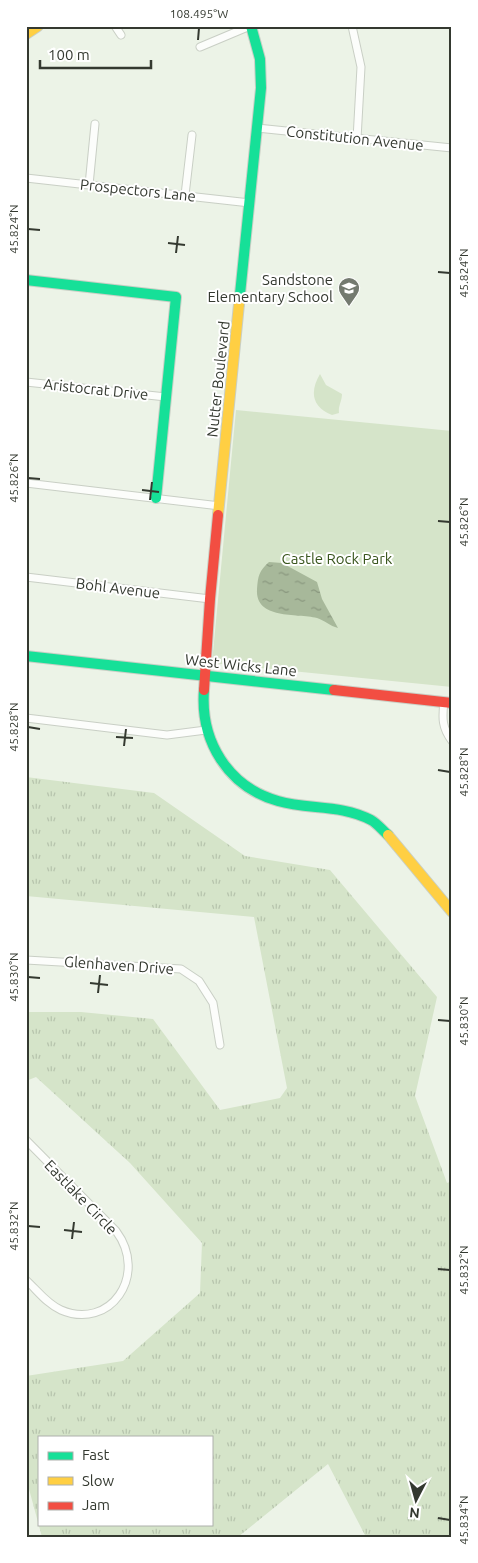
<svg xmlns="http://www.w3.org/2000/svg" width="478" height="1563" viewBox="0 0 478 1563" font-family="Ubuntu,sans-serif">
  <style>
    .grass { fill: url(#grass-tufts); fill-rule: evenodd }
    .park { fill: #d5e4c9 }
    .water { fill: url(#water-ripples) }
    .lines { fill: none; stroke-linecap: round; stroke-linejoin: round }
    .street-casing { stroke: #c9cfc5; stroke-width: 9 }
    .fast-casing { stroke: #c9cfc5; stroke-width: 12 }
    .slow-casing { stroke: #c9cfc5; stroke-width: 12 }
    .jam-casing { stroke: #c9cfc5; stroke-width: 12 }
    .street { stroke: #fcfdfb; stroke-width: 7 }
    .fast { stroke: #16e098; stroke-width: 10 }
    .slow { stroke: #ffcf43; stroke-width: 10 }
    .jam { stroke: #f24e42; stroke-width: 10 }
    .ticks { fill: none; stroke: #343930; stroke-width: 2 }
    .labels { text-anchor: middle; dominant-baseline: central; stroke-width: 4; stroke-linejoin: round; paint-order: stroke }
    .street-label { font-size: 15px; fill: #343930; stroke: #fff }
    .poi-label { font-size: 15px; fill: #343930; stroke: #fff; text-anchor: end }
    .park-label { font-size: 15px; fill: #39551d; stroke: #fff }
    .neatline { fill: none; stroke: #343930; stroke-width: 2 }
    .ticks-label { font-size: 12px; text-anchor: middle; fill: #343930 }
  </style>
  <defs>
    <pattern id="grass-tufts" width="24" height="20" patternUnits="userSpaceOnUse" patternTransform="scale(1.25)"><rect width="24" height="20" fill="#d5e4c9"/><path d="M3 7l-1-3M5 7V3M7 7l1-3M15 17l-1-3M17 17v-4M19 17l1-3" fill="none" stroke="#b7c4ad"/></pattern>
    <pattern id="water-ripples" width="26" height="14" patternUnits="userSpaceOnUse" patternTransform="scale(1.25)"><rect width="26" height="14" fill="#a7b89a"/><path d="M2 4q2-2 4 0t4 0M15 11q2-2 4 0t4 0" fill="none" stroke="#89977e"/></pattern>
  </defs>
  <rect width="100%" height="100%" fill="#ecf3e7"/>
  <path class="grass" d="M26,777L154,793L245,856L330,870L437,997L415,1096L447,1183L452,1181V1537H366L328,1464L238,1537H42L26,1478V1376L123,1361L200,1293L202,1243L130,1163L36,1077L26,1081V1012H81L153,1019L220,1110L280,1098L287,1088L254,917L26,896ZM39,1437H211V1524H39Z"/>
  <path class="park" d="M320,374L326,385L342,394C342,401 338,406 339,413L332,415C311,407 310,391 320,374Z
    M236,410L452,431V687L212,663Z"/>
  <path class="water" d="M269,562L282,563L317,582L322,599L338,628C330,626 324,620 317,618C297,613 255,620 257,589C258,576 259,571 269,562Z"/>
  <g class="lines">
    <g class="street-casing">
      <path id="street" d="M115,26L121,35
        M352,26L361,67L357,139
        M200,47L250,26
        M257,128L452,148
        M26,178L250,203
        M89,185L95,124
        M185,195L192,135
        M26,382L166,397
        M26,483L220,506
        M26,577L210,599
        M444,702C442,718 442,728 452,741
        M26,718L167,735L206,730
        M26,960L181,969L199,981L213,1003L220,1045
        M26,1140L116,1231C149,1275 110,1331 61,1310C47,1304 37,1290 26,1280"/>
    </g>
    <g class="fast-casing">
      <path id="fast" d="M26,280L176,297L156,498
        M239,304L261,88L260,59L251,26
        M26,656L334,690
        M204,690C200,741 228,787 278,801C309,810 340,804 371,820C378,824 383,831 388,835"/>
    </g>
    <g class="slow-casing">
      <path id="slow" d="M26,34L38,26
        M218,515L239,304
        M388,835L452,912"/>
    </g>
    <g class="jam-casing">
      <path id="jam" d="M204,690L210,599L218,515
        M334,690L452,703"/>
    </g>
    <use href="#street" class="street"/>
    <use href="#fast" class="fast"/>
    <use href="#slow" class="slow"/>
    <use href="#jam" class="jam"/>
  </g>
  <path class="ticks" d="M198,40L199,28M28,229L40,230M168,243L185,245M176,253L178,236M438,272L450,273M28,478L40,479M142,490L159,492M150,500L152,482M438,521L450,522M28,727L40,729M116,737L133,738M124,746L126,729M438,770L450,772M28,977L40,978M90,983L108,985M98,993L100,975M438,1020L450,1021M28,1226L40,1227M64,1230L82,1232M72,1239L74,1222M438,1269L450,1270M438,1518L450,1520"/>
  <defs>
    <g id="school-pin" transform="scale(1.125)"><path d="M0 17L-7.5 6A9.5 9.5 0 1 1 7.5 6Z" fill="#747a70" stroke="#fff"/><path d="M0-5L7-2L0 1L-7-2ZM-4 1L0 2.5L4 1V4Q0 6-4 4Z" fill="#fff"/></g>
  </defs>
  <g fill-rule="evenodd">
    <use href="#school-pin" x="349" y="288"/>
  </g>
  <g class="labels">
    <g class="street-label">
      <text transform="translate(355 138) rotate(6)">Constitution Avenue</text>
      <text transform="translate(138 190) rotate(6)">Prospectors Lane</text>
      <text transform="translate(218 379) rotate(-84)">Nutter Boulevard</text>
      <text transform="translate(96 389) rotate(6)">Aristocrat Drive</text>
      <text transform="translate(118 588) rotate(7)">Bohl Avenue</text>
      <text transform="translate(241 665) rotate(6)">West Wicks Lane</text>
      <text transform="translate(119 965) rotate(4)">Glenhaven Drive</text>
      <text transform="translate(81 1197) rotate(46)">Eastlake Circle</text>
    </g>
    <g class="poi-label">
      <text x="333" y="279">Sandstone<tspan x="333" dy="17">Elementary School</tspan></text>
    </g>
    <g class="park-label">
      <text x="337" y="558">Castle Rock Park</text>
    </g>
  </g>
  <rect width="478" height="1563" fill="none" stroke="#ffffff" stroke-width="55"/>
  <rect x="38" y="1436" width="175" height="90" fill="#ffffff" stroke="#aeb0ac"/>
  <rect x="48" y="1452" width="25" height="8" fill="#16e098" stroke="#aeb0ac"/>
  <text x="82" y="1460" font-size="15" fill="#343930">Fast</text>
  <rect x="48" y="1477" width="25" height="8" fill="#ffcf43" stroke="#aeb0ac"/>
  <text x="82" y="1486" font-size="15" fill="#343930">Slow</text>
  <rect x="48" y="1502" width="25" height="8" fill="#f24e42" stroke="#aeb0ac"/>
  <text x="82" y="1510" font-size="15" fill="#343930">Jam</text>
  <g transform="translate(416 1500) rotate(186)" stroke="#ffffff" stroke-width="4" paint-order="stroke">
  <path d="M0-4L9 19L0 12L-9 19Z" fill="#343930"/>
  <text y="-8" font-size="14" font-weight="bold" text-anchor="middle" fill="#343930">N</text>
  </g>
  <path d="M40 60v8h111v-8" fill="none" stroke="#343930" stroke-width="2.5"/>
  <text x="48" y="60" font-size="15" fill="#343930" stroke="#ffffff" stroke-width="4" paint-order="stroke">100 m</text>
  <rect x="28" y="28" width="422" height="1508" class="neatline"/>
  <g class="ticks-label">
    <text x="199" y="18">108.495°W</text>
    <text transform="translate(14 229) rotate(-90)" y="4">45.824°N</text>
    <text transform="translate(464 273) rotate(-90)" y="4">45.824°N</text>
    <text transform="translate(14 478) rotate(-90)" y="4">45.826°N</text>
    <text transform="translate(464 522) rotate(-90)" y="4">45.826°N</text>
    <text transform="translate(14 727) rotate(-90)" y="4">45.828°N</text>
    <text transform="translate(464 772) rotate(-90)" y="4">45.828°N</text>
    <text transform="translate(14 977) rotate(-90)" y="4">45.830°N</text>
    <text transform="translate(464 1021) rotate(-90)" y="4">45.830°N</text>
    <text transform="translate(14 1226) rotate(-90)" y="4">45.832°N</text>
    <text transform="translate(464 1270) rotate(-90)" y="4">45.832°N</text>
    <text transform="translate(464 1520) rotate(-90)" y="4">45.834°N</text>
  </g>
</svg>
